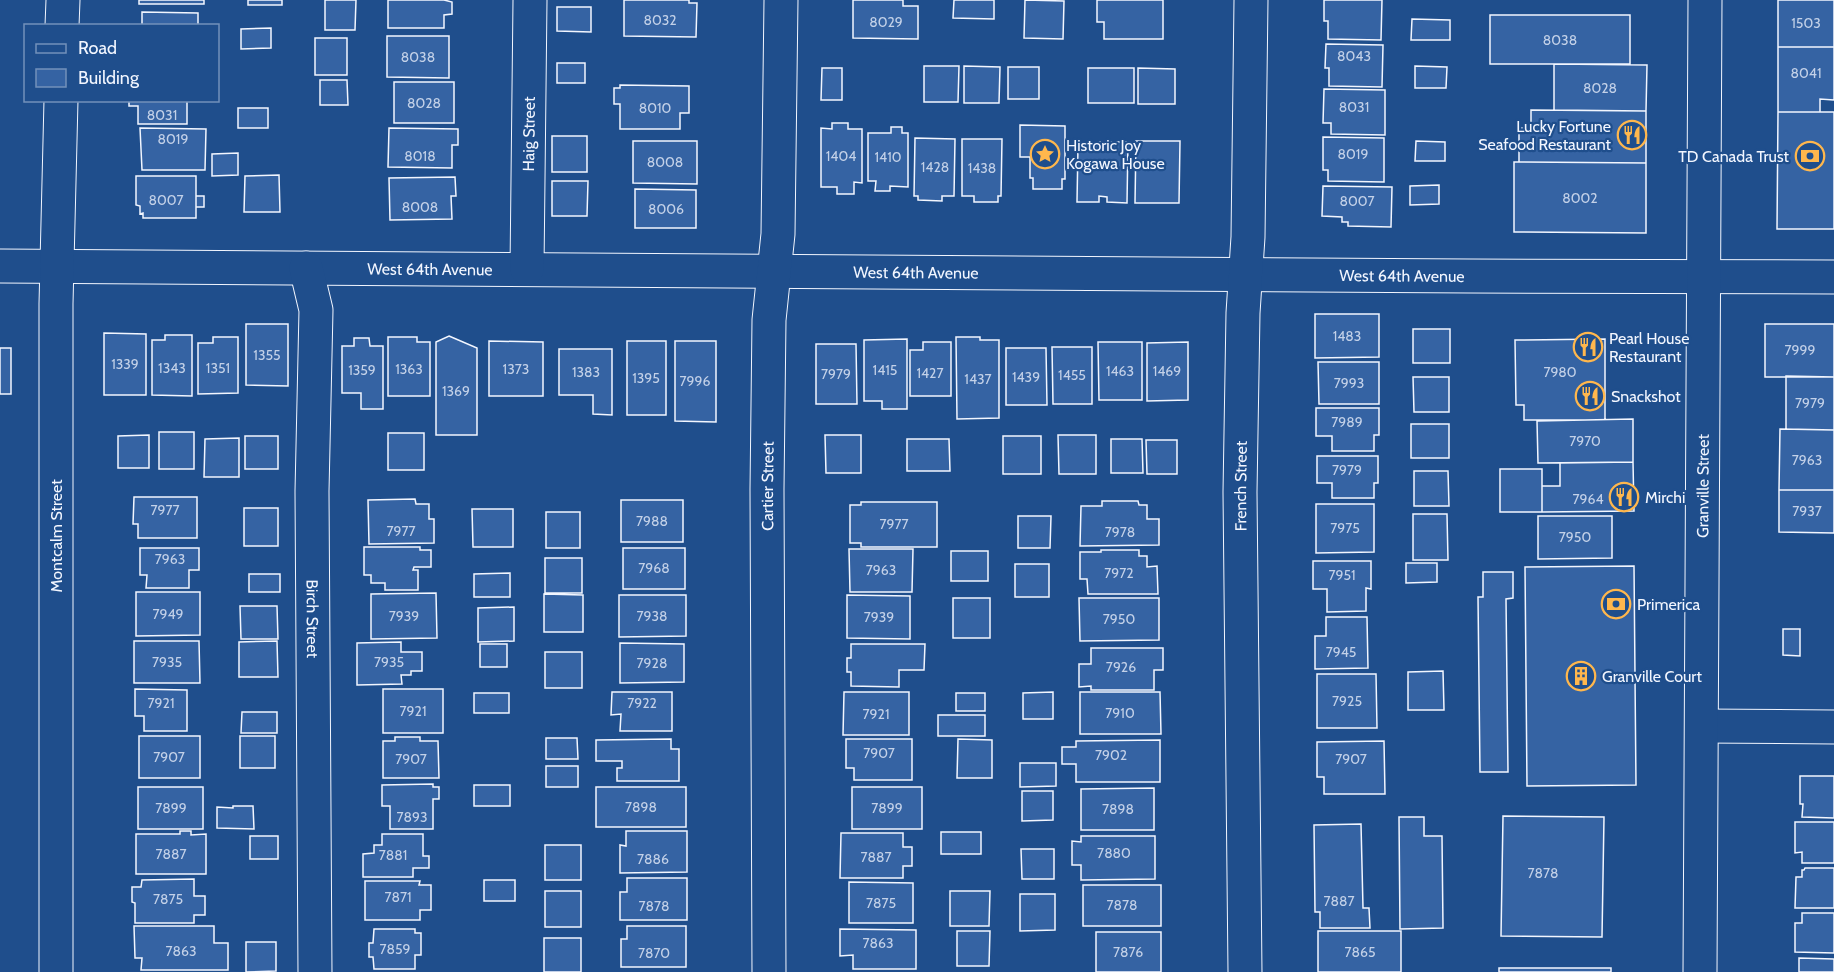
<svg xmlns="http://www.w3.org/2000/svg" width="1834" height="972" viewBox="0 0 1834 972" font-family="Cabin,sans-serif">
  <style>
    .building { fill: #3563a3; stroke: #f2f6ff; stroke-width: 1.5 }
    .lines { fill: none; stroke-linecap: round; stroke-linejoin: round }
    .minor-casing { stroke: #f2f6ff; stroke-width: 35 }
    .highway-casing { stroke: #f2f6ff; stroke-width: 35 }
    .minor { stroke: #1f4e8c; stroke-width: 33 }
    .highway { stroke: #1f4e8c; stroke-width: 33 }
    .labels { text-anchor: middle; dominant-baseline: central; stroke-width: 4.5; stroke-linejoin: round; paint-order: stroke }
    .number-label { font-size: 14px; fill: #c3d1e8 }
    .poi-label { font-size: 16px; fill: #f2f6ff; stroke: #1f4e8c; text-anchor: start }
    .street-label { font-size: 16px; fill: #f2f6ff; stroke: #1f4e8c }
  </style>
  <rect width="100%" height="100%" fill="#1f4e8c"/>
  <path class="building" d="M139,0H204V4H139Z
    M248,0H282V5H248Z
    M325,0H356L355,30H325Z
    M388,0H444L452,2V14L444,15V28H388Z
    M624,0H689V3H697L696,37L624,36Z
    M853,0H903V6H918V39L853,38Z
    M954,0H994V19L953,18Z
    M1025,0L1064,1L1063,39L1024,38Z
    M1097,0H1163V39H1104V22H1097Z
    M1324,0H1382L1381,40L1328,39V21H1324Z
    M1778,0H1834V47H1778Z
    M557,7H591V32L557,31Z
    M142,12L198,13V26H142Z
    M1490,15H1630V64H1490Z
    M1412,19L1450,20V40H1411Z
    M271,28V48L241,49V29Z
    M387,36H449V78L387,77Z
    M315,38H347V75H315Z
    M1326,44L1383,45L1382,87L1329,86V68H1325Z
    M1778,47H1834V100L1820,99V112H1778Z
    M557,63H585V83H557Z
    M1554,64L1647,65L1646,111L1554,110Z
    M924,66H959L958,102H924Z
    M964,66L1000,67L999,103H964Z
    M1415,66L1447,67L1446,88H1415Z
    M1008,67H1039V99H1008Z
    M822,68H842V100H821Z
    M1088,68H1134V103H1088Z
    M1138,68L1175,69V104H1138Z
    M320,80H347L348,105H320Z
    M394,82H454V123H394Z
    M620,85L689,86V113H680V129H620V104H614V88H620Z
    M1324,89L1385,90V135L1331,134V123H1323Z
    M129,100H187V124H138V106H129Z
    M238,108H268V128H238Z
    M1531,110L1646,111V163L1519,162V128H1531Z
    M1778,112H1834V229H1777Z
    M832,123H848V129H862V183L854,182V194H837V187H821V128L832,129Z
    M1020,125L1065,126V179H1062V189H1033V178H1030V157H1020Z
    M891,127H902V133H908V187L890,186V191H875L876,181H868V133H891Z
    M140,128L206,129L205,170H142Z
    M389,128L458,129V145H452V168L388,167Z
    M552,136H587V172H552Z
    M1323,137L1384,138V182L1328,181V170H1323Z
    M915,138L955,139L954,196H942V201L918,200V196H914Z
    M962,139H1002L1001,196H998V202H974V196H962Z
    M633,141H697V184L633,183Z
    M1136,141H1180L1179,203H1135Z
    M1416,141L1445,142V161H1415Z
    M1098,142H1128L1127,203L1107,202V197L1099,196V202H1077L1078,146L1097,147Z
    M238,153V175L212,176V154Z
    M1514,162L1646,163V233L1514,232Z
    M279,175L280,212H244L245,176Z
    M136,176H196V218H143V213L140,214V206L136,205Z
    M455,177L456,196H451L452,219L390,220L389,178Z
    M552,181H588L587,216H552Z
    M1439,185V204L1410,205V186Z
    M1323,186L1392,187L1391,227L1348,226V222H1342V217L1322,216Z
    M635,189L696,190V228H635Z
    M196,196H204V207H196Z
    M1315,314H1379V357L1315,358Z
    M246,324H288V386L246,385Z
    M1765,324H1834V377H1765Z
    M1413,329H1450V363H1413Z
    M104,333L146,334V395H104Z
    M165,335H192V396L152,395V340H165Z
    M449,336L477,348V435H436V342Z
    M213,337H238V393L198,394V343H213Z
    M388,337H417V342H430V396H388Z
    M956,337H980V340H999V418L957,419Z
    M354,338H369L370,346H383V409H361V393H342V346H354Z
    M907,339V409H882V401H864V340Z
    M1605,339V420H1524V405H1516L1515,340Z
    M489,341L543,342V396H489Z
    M627,341H666V415H627Z
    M675,341H716V422L675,421Z
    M923,342H951V396H910V350H923Z
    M1098,342H1142V400H1099Z
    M1188,342V400L1147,401V343Z
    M816,344H856L857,404H816Z
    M1052,347H1092V404H1053Z
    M0,348H11V394H0Z
    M1006,348H1046L1047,405H1006Z
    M559,349H612V415L593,414V395H559Z
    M1318,362H1379V404H1319Z
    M1786,376L1834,377V430L1786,429Z
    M1413,377H1449V412H1414Z
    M1316,408H1379V435H1374V451H1332V436H1316Z
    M1633,419V462L1538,463L1537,421Z
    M1411,424H1449V458H1411Z
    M1780,429L1834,430V490H1779Z
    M159,432H194V469H159Z
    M388,433H424V470H388Z
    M149,435V468H118V436Z
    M825,435H861V473H826Z
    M1058,435H1096V474H1059Z
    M245,436H278V469H245Z
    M1003,436H1041V474H1003Z
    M239,438V477H204L205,439Z
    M907,439H949L950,471H907Z
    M1111,439H1142L1143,473H1111Z
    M1146,440H1177V474H1147Z
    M1317,456H1378V483H1374V498H1332V483H1317Z
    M1633,462L1634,511L1542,512V486H1560V463Z
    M1500,469H1542V512H1500Z
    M1414,471H1448L1449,506H1414Z
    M1779,490H1834V533L1779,532Z
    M134,497H197V538H138V524H133Z
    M415,499L416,504H429V519H434V543L369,544L368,500Z
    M621,500H683V542H621Z
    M1102,501H1138L1139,505H1147V519H1159V545L1080,546L1081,506H1102Z
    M861,502H937V547H861V543H850V505H861Z
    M1316,504H1374V552L1316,553Z
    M244,508H278V546H244Z
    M472,509H513V547H473Z
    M546,512H580V548H546Z
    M1413,514H1447L1448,560H1413Z
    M1018,516H1051L1050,548H1018Z
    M1538,516H1612V558L1538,559Z
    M364,547H420V550H431V567H414L413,570H418V590H385V583H371V575H364Z
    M140,548H199V570H189V588H146L147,575H140Z
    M623,548H685V589H623Z
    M849,549H913L912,592H850Z
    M1101,550H1139V556H1147V567L1157,566L1158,594H1088L1087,579H1080V552H1101Z
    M951,551H988V581H951Z
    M545,558H582V593H545Z
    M1313,561H1371V589L1366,588V611L1327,612V589H1313Z
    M1406,563H1437V582L1406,583Z
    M1015,564H1049V597H1015Z
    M1634,566L1636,785L1527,786L1525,567Z
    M1483,572H1513V598L1506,599L1508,772H1480L1478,597H1483Z
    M510,573V597H474V574Z
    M249,574H280V592H249Z
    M136,592H200V635L136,636Z
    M436,593L437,638L371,639V594Z
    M544,594L583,595V632H544Z
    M619,595H686V636L619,637Z
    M847,595L910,596V639L847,638Z
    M953,598H990V638H953Z
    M1079,598H1159V640L1080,641Z
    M240,606H277L278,639H241Z
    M514,607V641L478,642V608Z
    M1326,617H1367L1368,668L1315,669V636H1326Z
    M1783,629H1800V656L1783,655Z
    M134,641H199L200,683H134Z
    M277,641L278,677H239V642Z
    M401,642V652H422V671H411V675H401L402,684L357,685V643Z
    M620,643L684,644V682L620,683Z
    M480,644H507V667H480Z
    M851,644H925L924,670H899V687L851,686V672H847V658H851Z
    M1091,648H1163V670H1154V690H1091V686L1079,687V664H1091Z
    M545,652H582V688H545Z
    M1443,671L1444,710H1408V672Z
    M1317,674H1376L1377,728H1317Z
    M135,689L187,690V731H144V716H135Z
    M383,689H443V733H383Z
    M612,692H672V731H620L621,714L611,715Z
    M844,692H909V735H843Z
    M1053,692V719H1023V693Z
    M1080,692H1160L1161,734H1080Z
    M474,693H509V713H474Z
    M956,693H985V711H956Z
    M242,712H277V733H241Z
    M938,715H985V736H938Z
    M139,736H200V778H139Z
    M240,736H275V768H240Z
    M395,737H420V741H438L439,778H383V741H395Z
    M546,738H577L578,759H546Z
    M671,739V749H679V781H617V768H622V761H596V740Z
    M846,739H912V780H854V768H846Z
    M958,739L992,740V778H957Z
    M1160,740V782H1076V764H1062V747H1076V741Z
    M1384,741L1385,794H1324V777H1317V742Z
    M1020,763H1056V786L1020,787Z
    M546,766H578V787H546Z
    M1800,776H1834V818L1802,817L1803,804H1800Z
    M433,784V787H439V799H433V829H390V806H382V785Z
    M474,785H510V806H474Z
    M138,787H203V829H138Z
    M596,787H686V827H596Z
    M852,787H922V829H852Z
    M1154,788V830H1081V789Z
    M1022,791H1053V820L1022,821Z
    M233,806H253L254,829L217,828V807L233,808Z
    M1503,816L1604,817L1602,937L1501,936Z
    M1399,817H1424V836H1442L1443,928L1400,929Z
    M1795,822H1834V863H1802V852L1795,853Z
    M1361,824L1363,908H1369L1370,928H1320V912H1315L1314,825Z
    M180,831H191V835L206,834V874H136V834H180Z
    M626,831H687V872L620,873V845L626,846Z
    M941,832H981V854H941Z
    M841,833H903V847H912V866H903V878H840Z
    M382,834H423V856H429V868H413V877H363V854L374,853V845H382Z
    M250,836H278V859H250Z
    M1081,836H1155V879L1081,880V865H1072V841L1081,842Z
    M545,845H581V880H545Z
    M1021,849H1054V879H1022Z
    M1805,868H1834V908H1795L1796,877H1802V870H1804Z
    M627,878H687V920H620V892H627Z
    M194,879V896H205V915H194V923H135V903L132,902V887H141L142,880Z
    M484,880H515V901H484Z
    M365,881H420L419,885H431V910H420V920H365Z
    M849,882L913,883V923H849Z
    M1083,885H1161V926H1083Z
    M545,891H581V927H545Z
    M950,891H990L989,926H950Z
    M1020,894H1055V930L1020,931Z
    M1802,913H1834V953L1795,952V923H1802Z
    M134,926H214V943H228V970H141L142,958H135Z
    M627,926H686V967H621V939H627Z
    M374,929H415V933H421V955H415V969H374L373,957H369V943H373Z
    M840,929L916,930V969H853V955L840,956Z
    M957,931H990L989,966H957Z
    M1318,931H1401V972H1318Z
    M1096,932H1161V972H1096Z
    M544,938H581V972H544Z
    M246,942H276V971L246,972Z
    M1799,958L1834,959V972H1799Z
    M1499,968H1611V972H1499Z"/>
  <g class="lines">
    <g class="minor-casing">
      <g id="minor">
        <path d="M62,26L63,0"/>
        <path id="s1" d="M0,266L1470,276L1834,277"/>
        <path id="s2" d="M306,268L316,310L312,491L315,972"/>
        <path id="s3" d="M527,269L530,0"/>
        <path d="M1702,726L1834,727"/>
        <path d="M56,972V304L61,100"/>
        <path id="s4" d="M769,972L767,489L769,320L778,234L781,0"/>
        <path id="s5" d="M1245,972L1240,492L1243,313L1248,237L1251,0"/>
      </g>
    </g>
    <g class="highway-casing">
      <g id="highway">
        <path id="s6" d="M1700,972L1705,0"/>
      </g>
    </g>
    <use href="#minor" class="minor"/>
    <use href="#highway" class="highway"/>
  </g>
  <defs>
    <g id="restaurant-ring" transform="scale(1.5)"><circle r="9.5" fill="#1f4e8c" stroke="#ffb74d" stroke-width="1.5"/><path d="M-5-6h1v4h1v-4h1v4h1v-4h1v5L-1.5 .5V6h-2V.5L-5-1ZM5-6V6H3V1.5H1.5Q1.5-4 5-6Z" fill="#ffb74d"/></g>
    <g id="sight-ring" transform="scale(1.5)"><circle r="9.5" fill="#1f4e8c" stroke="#ffb74d" stroke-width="1.5"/><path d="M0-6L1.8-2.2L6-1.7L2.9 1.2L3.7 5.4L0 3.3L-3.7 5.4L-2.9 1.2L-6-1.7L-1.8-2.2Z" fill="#ffb74d"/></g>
    <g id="bank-ring" transform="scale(1.5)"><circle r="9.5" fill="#1f4e8c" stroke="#ffb74d" stroke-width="1.5"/><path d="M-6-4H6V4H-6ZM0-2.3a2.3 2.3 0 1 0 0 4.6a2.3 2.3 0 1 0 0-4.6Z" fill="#ffb74d"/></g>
    <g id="building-ring" transform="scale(1.5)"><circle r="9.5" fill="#1f4e8c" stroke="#ffb74d" stroke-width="1.5"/><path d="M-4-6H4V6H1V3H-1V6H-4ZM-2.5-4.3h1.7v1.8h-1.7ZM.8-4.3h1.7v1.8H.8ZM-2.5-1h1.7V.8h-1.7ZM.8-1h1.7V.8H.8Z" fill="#ffb74d"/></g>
  </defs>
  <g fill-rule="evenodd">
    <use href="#restaurant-ring" x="1632" y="135"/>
    <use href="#sight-ring" x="1045" y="154"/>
    <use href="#bank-ring" x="1810" y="156"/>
    <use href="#restaurant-ring" x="1588" y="347"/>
    <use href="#restaurant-ring" x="1590" y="396"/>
    <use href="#restaurant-ring" x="1624" y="497"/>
    <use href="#bank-ring" x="1616" y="604"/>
    <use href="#building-ring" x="1581" y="676"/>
  </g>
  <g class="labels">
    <g class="number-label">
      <text x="660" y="20">8032</text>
      <text x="886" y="22">8029</text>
      <text x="1806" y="23">1503</text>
      <text x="1560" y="40">8038</text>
      <text x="1354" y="56">8043</text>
      <text x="418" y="57">8038</text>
      <text x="1806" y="73">8041</text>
      <text x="1600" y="88">8028</text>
      <text x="424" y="103">8028</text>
      <text x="1354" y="107">8031</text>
      <text x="655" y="108">8010</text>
      <text x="162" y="115">8031</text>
      <text x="173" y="139">8019</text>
      <text x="1353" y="154">8019</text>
      <text x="420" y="156">8018</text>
      <text x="841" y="156">1404</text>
      <text x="888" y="157">1410</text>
      <text x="665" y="162">8008</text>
      <text x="935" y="167">1428</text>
      <text x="982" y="168">1438</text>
      <text x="1580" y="198">8002</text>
      <text x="166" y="200">8007</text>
      <text x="1357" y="201">8007</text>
      <text x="420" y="207">8008</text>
      <text x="666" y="209">8006</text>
      <text x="1347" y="336">1483</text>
      <text x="1800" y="350">7999</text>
      <text x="267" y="355">1355</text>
      <text x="125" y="364">1339</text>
      <text x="172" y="368">1343</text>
      <text x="218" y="368">1351</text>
      <text x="409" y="369">1363</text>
      <text x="516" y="369">1373</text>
      <text x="362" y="370">1359</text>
      <text x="885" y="370">1415</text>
      <text x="1120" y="371">1463</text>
      <text x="1167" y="371">1469</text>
      <text x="586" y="372">1383</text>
      <text x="1560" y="372">7980</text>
      <text x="930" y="373">1427</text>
      <text x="836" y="374">7979</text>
      <text x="1072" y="375">1455</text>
      <text x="1026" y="377">1439</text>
      <text x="646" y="378">1395</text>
      <text x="978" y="379">1437</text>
      <text x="695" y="381">7996</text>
      <text x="1349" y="383">7993</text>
      <text x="456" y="391">1369</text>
      <text x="1810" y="403">7979</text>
      <text x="1347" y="422">7989</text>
      <text x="1585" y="441">7970</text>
      <text x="1807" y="460">7963</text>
      <text x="1347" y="470">7979</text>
      <text x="1588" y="499">7964</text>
      <text x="165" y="510">7977</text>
      <text x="1807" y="511">7937</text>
      <text x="652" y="521">7988</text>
      <text x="894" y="524">7977</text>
      <text x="1345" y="528">7975</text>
      <text x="401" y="531">7977</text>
      <text x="1120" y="532">7978</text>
      <text x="1575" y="537">7950</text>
      <text x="170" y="559">7963</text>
      <text x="654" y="568">7968</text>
      <text x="881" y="570">7963</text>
      <text x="1119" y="573">7972</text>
      <text x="1342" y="575">7951</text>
      <text x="168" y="614">7949</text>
      <text x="404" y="616">7939</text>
      <text x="652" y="616">7938</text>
      <text x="879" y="617">7939</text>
      <text x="1119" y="619">7950</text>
      <text x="1341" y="652">7945</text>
      <text x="167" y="662">7935</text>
      <text x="389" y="662">7935</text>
      <text x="652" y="663">7928</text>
      <text x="1121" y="667">7926</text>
      <text x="1347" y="701">7925</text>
      <text x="161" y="703">7921</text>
      <text x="642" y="703">7922</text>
      <text x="413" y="711">7921</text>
      <text x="1120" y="713">7910</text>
      <text x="876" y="714">7921</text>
      <text x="879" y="753">7907</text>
      <text x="1111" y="755">7902</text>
      <text x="169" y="757">7907</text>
      <text x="411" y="759">7907</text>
      <text x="1351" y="759">7907</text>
      <text x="641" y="807">7898</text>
      <text x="171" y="808">7899</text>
      <text x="887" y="808">7899</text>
      <text x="1118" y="809">7898</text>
      <text x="412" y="817">7893</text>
      <text x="1114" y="853">7880</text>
      <text x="171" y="854">7887</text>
      <text x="393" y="855">7881</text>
      <text x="876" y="857">7887</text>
      <text x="653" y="859">7886</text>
      <text x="1543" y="873">7878</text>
      <text x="398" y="897">7871</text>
      <text x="168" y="899">7875</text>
      <text x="1339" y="901">7887</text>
      <text x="881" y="903">7875</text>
      <text x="1122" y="905">7878</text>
      <text x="654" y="906">7878</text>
      <text x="878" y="943">7863</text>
      <text x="395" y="949">7859</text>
      <text x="181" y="951">7863</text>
      <text x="1128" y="952">7876</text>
      <text x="1360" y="952">7865</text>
      <text x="654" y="953">7870</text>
    </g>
    <g class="poi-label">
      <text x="1611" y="126" text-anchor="end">Lucky Fortune<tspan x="1611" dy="18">Seafood Restaurant</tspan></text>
      <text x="1066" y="145">Historic Joy<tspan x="1066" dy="18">Kogawa House</tspan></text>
      <text x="1789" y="156" text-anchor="end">TD Canada Trust</text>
      <text x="1609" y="338">Pearl House<tspan x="1609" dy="18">Restaurant</tspan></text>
      <text x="1611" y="396">Snackshot</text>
      <text x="1645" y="497">Mirchi</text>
      <text x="1637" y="604">Primerica</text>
      <text x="1602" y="676">Granville Court</text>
    </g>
    <g class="street-label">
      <text stroke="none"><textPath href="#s3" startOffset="135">Haig Street</textPath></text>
      <text stroke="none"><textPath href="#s1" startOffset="430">West 64th Avenue</textPath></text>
      <text stroke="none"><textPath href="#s1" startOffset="916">West 64th Avenue</textPath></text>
      <text stroke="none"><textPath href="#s1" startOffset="1402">West 64th Avenue</textPath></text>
      <text stroke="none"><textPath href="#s4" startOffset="486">Cartier Street</textPath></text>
      <text stroke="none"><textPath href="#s5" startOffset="486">French Street</textPath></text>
      <text stroke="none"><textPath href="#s6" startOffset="486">Granville Street</textPath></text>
      <text transform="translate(56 536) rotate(-90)">Montcalm Street</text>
      <text stroke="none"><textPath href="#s2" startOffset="352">Birch Street</textPath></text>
    </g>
  </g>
  <rect x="24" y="24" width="195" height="78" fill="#1f4e8c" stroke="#7391ba" stroke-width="1.5"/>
  <rect x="36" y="44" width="30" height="9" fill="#1f4e8c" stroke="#7391ba" stroke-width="1.5"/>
  <text x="78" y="54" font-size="18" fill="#f2f6ff">Road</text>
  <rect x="36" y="69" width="30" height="18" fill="#3563a3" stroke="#7391ba" stroke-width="1.5"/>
  <text x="78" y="84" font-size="18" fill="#f2f6ff">Building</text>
</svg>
